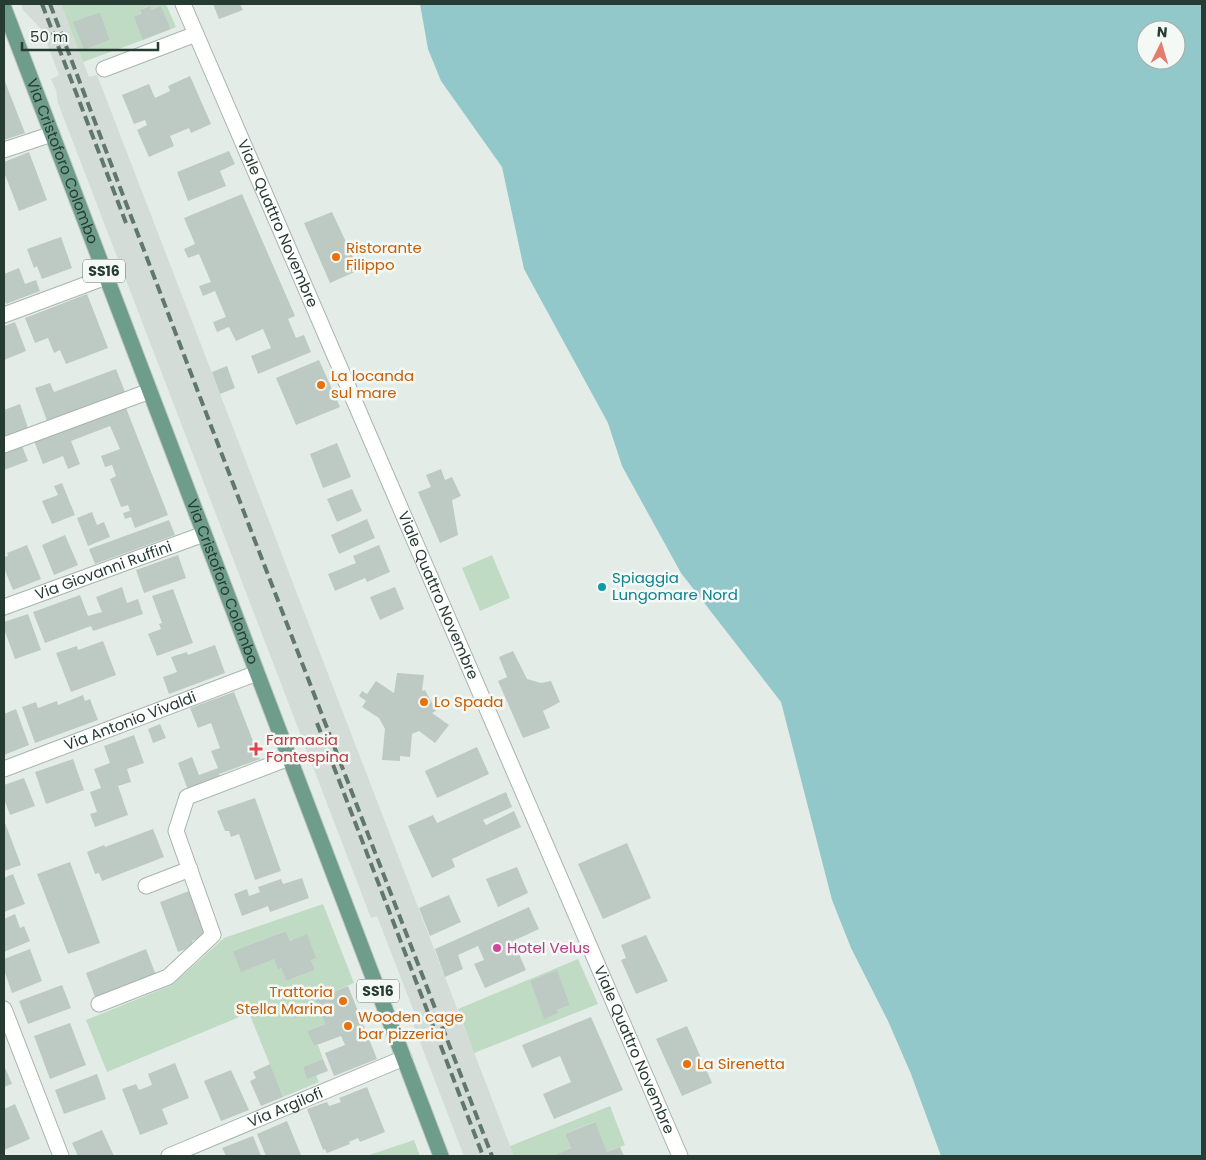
<svg xmlns="http://www.w3.org/2000/svg" width="1206" height="1160" font-family="Poppins,sans-serif">
  <style>
    .built { fill: #d3dcd7 }
    .green { fill: #c0dbc4; fill-rule: evenodd }
    .water { fill: #93c8cb; fill-rule: evenodd }
    .building { fill: #bdcac3 }
    .lines { fill: none; stroke-linecap: round; stroke-linejoin: round }
    .minor-casing { stroke: #a7b4ae; stroke-width: 17 }
    .major-casing { stroke: #c2c8c6; stroke-width: 17 }
    .minor { stroke: #fff; stroke-width: 15 }
    .major { stroke: #6e9d8b; stroke-width: 15 }
    .rail { stroke: #60776e; stroke-width: 4; stroke-dasharray: 10 5; stroke-linecap: butt }
    .food-dot { fill: #e8710a; stroke: #f5f9f6; stroke-width: 2 }
    .culture-dot { fill: #0f9aa8; stroke: #f5f9f6; stroke-width: 2 }
    .health-dot { fill: #e0444e; stroke: #f5f9f6; stroke-width: 2 }
    .hotel-dot { fill: #d1479c; stroke: #f5f9f6; stroke-width: 2 }
    .labels { text-anchor: middle; stroke-width: 5; stroke-linejoin: round; paint-order: stroke }
    .shield { fill: #f5f9f6; stroke: #64756e; stroke-width: 1 }
    .shield-label { font-size: 14px; font-weight: bold; fill: #263c33 }
    .street-label { font-size: 15px; fill: #263c33; stroke: #f5f9f6 }
    .food-label { font-size: 15px; fill: #c56008; stroke: #f5f9f6; text-anchor: start }
    .culture-label { font-size: 15px; fill: #0d838f; stroke: #f5f9f6; text-anchor: start }
    .health-label { font-size: 15px; fill: #be3a42; stroke: #f5f9f6; text-anchor: start }
    .hotel-label { font-size: 15px; fill: #b23c85; stroke: #f5f9f6; text-anchor: start }
  </style>
  <rect width="100%" height="100%" fill="#e4ece8"/>
  <!-- built -->
  <polygon class="built" points="21,4 61,4 89,77 97,75 514,1156 464,1156 411,1019 416,1017 377,916 371,918 58,103 56,90 51,79 59,75 42,30 23,10"/>
  <!-- green -->
  <g class="green">
    <path d="M61,4H166L176,27L171,29L161,6L151,10L149,6L140,10L143,40L83,62ZM100,12L110,40L84,50L74,22Z"/>
    <polygon points="492,555 510,598 480,611 462,568"/>
    <path d="M323,904L354,983L315,999L325,1024L307,1031L314,1046L318,1045L323,1059L303,1067L307,1078L316,1075L319,1082L283,1097L249,1013L107,1072L86,1020L172,985L224,938ZM286,931L290,941L307,935L311,960L315,970L286,981L281,968L278,969L274,959L233,951Z"/>
    <path d="M578,959L598,1004L474,1053L458,1009ZM557,971L570,1005L557,1010L559,1013L544,1018L530,981Z"/>
    <polygon points="610,1106 625,1145 607,1152 594,1122 565,1134 571,1148 552,1156 514,1156 510,1146"/>
    <polygon points="414,1140 420,1156 366,1156"/>
  </g>
  <!-- water -->
  <path class="water" d="M420,4H1202V1156H941L911,1074L888,1021L851,948L832,900L781,702L681,573L622,466L608,423L524,269L502,167L441,81L428,49ZM1146,30H1176V60H1146Z"/>
  <!-- building -->
  <g class="building">
    <polygon points="213,4 240,4 243,10 219,19"/>
    <polygon points="150,6 151,10 161,6 171,29 143,40 134,17 141,14 140,10"/>
    <polygon points="100,12 110,40 84,50 73,22"/>
    <polygon points="190,76 211,124 191,133 189,128 170,136 174,146 149,157 137,130 147,125 145,120 134,124 122,95 149,84 155,98 170,91 168,86"/>
    <polygon points="4,79 25,133 4,140"/>
    <polygon points="229,151 235,164 220,171 226,186 188,201 177,172"/>
    <polygon points="29,152 47,200 19,211 4,172 4,162"/>
    <polygon points="242,194 295,316 288,319 296,338 304,335 311,352 258,374 251,356 271,348 263,329 236,341 229,327 217,332 213,322 226,317 215,291 203,296 199,286 211,282 199,254 188,258 184,249 195,244 184,218"/>
    <polygon points="332,212 359,270 330,283 304,223"/>
    <polygon points="61,237 72,268 42,279 37,266 34,268 27,249"/>
    <polygon points="19,268 25,284 36,280 40,291 6,304 4,298 4,278 5,278 4,274"/>
    <polygon points="87,294 108,348 66,364 60,350 54,353 48,338 35,343 25,318"/>
    <polygon points="15,322 26,351 4,360 4,326"/>
    <polygon points="319,360 340,407 296,425 276,378"/>
    <polygon points="227,366 235,388 220,394 212,372"/>
    <polygon points="116,369 125,392 47,421 35,388 50,383 54,392"/>
    <polygon points="20,404 28,428 4,437 4,410"/>
    <polygon points="126,408 168,515 135,528 131,517 125,519 123,513 130,511 128,505 121,507 110,479 116,476 112,465 105,467 101,456 120,449 110,426 71,441 80,464 68,469 63,456 43,464 34,441"/>
    <polygon points="337,443 351,477 323,488 310,454"/>
    <polygon points="22,446 28,461 4,470 4,453"/>
    <polygon points="441,469 445,480 452,477 461,496 452,500 458,535 440,543 418,492 431,487 426,475"/>
    <polygon points="62,483 75,515 52,524 42,501 58,495 54,486"/>
    <polygon points="352,489 362,511 337,522 327,499"/>
    <polygon points="92,512 97,525 104,522 110,537 88,546 77,518"/>
    <polygon points="367,519 375,538 339,554 331,535"/>
    <polygon points="169,520 175,535 95,564 89,549"/>
    <polygon points="65,535 78,565 54,575 42,545"/>
    <polygon points="27,545 41,579 13,590 4,568 4,557 8,556 7,553"/>
    <polygon points="379,545 390,572 367,582 365,578 335,591 328,574 356,563 353,556"/>
    <polygon points="178,555 186,578 144,593 136,570"/>
    <polygon points="122,587 127,603 138,599 143,614 93,631 91,626 45,643 33,612 80,595 88,616 102,612 96,597"/>
    <polygon points="395,587 404,609 380,620 370,597"/>
    <polygon points="173,589 193,643 157,656 148,634 161,629 159,624 162,623 152,596"/>
    <polygon points="28,614 41,650 15,659 4,629 4,622"/>
    <polygon points="103,641 116,675 71,692 56,653 77,646 78,650"/>
    <polygon points="215,645 225,673 169,694 163,677 177,672 171,657 187,652 188,655"/>
    <polygon points="513,651 527,679 541,683 551,681 560,702 543,711 550,728 523,738 498,681 507,677 499,657"/>
    <polygon points="397,673 424,675 422,691 425,690 436,711 432,713 449,725 435,743 419,731 412,734 410,757 400,756 400,761 382,760 385,729 379,718 362,707 366,701 359,696 362,691 367,694 376,681 394,693"/>
    <polygon points="234,692 260,759 219,774 221,778 188,790 178,763 192,757 199,775 218,768 211,751 220,748 211,723 198,728 190,708"/>
    <polygon points="83,695 85,701 90,699 98,720 35,743 22,707 36,702 38,708 57,701 58,705"/>
    <polygon points="16,709 29,745 4,755 4,714"/>
    <polygon points="160,724 166,738 153,743 148,729"/>
    <polygon points="134,735 144,763 127,769 131,782 118,786 128,815 95,827 90,814 97,812 90,792 101,788 94,769 110,763 104,746"/>
    <polygon points="477,747 489,774 437,798 425,771"/>
    <polygon points="73,759 84,790 46,804 35,772"/>
    <polygon points="24,778 35,806 10,815 4,799 4,785"/>
    <polygon points="506,792 512,807 483,820 486,825 514,811 521,827 452,859 455,867 432,878 408,826 433,815 437,823"/>
    <polygon points="255,798 281,871 255,880 239,834 231,837 229,831 225,831 217,811"/>
    <polygon points="4,820 21,865 4,871"/>
    <polygon points="153,829 164,857 102,881 99,873 95,874 87,852 104,845 105,847"/>
    <polygon points="627,843 651,898 603,919 578,864"/>
    <polygon points="70,862 100,943 68,954 37,874"/>
    <polygon points="517,867 528,893 498,907 486,879"/>
    <polygon points="13,874 25,904 4,912 4,878"/>
    <polygon points="302,878 309,898 270,912 268,906 242,916 234,894 247,889 249,896 260,892 258,887 281,879 283,884"/>
    <polygon points="189,891 205,936 192,941 194,946 178,952 160,902"/>
    <polygon points="449,895 461,922 430,936 419,908"/>
    <polygon points="529,907 539,929 513,941 526,970 485,988 474,964 484,960 478,946 458,955 463,969 445,977 435,949"/>
    <polygon points="15,914 20,928 24,926 30,941 4,952 4,919"/>
    <polygon points="286,931 290,941 307,934 316,958 311,960 315,970 286,981 281,968 278,970 274,959 241,972 233,951"/>
    <polygon points="646,935 668,981 636,994 621,960 626,958 621,945"/>
    <polygon points="30,949 42,981 12,993 4,970 4,959"/>
    <polygon points="146,949 157,978 97,1002 86,973"/>
    <polygon points="557,970 570,1005 557,1010 559,1013 544,1019 530,981"/>
    <polygon points="62,985 71,1008 28,1024 19,1001"/>
    <polygon points="348,986 377,1059 334,1076 325,1053 345,1045 341,1036 314,1046 307,1031 325,1024 315,999"/>
    <polygon points="591,1017 623,1090 554,1119 543,1094 571,1082 560,1056 532,1068 522,1045"/>
    <polygon points="70,1023 86,1065 50,1079 34,1036"/>
    <polygon points="687,1026 712,1083 682,1096 656,1039"/>
    <polygon points="323,1059 328,1071 307,1079 303,1067"/>
    <polygon points="175,1063 189,1098 162,1109 168,1124 140,1135 122,1089 136,1084 139,1090 152,1085 148,1074"/>
    <polygon points="270,1064 283,1097 261,1106 250,1081 256,1078 253,1072"/>
    <polygon points="4,1065 12,1084 4,1087"/>
    <polygon points="231,1070 249,1110 221,1121 204,1081"/>
    <polygon points="97,1074 106,1099 64,1114 55,1090"/>
    <polygon points="367,1087 385,1132 360,1142 358,1138 349,1142 350,1144 327,1153 325,1149 323,1150 307,1109 327,1102 329,1106 341,1102 339,1098"/>
    <polygon points="15,1104 30,1139 4,1150 4,1109"/>
    <polygon points="287,1121 301,1155 266,1156 257,1134"/>
    <polygon points="595,1122 607,1152 620,1147 624,1156 552,1156 571,1148 565,1134"/>
    <polygon points="102,1130 114,1156 78,1156 72,1143"/>
    <polygon points="253,1136 261,1156 226,1156 222,1148"/>
  </g>
  <g class="lines">
    <defs>
      <g id="minor">
        <path id="s1" d="M183,4L680,1156"/>
        <polyline points="104,69 196,34"/>
        <polyline points="4,150 52,134"/>
        <polyline points="4,315 106,277"/>
        <polyline points="4,445 150,391"/>
        <path id="s2" d="M4,607L204,534"/>
        <path id="s3" d="M4,769L257,673"/>
        <polyline points="146,886 190,869"/>
        <polyline points="99,1004 168,977 213,935 176,831 187,797 289,758"/>
        <polyline points="4,1009 61,1156"/>
        <path id="s4" d="M169,1156L404,1058"/>
      </g>
      <g id="major">
        <path id="s5" d="M4,8L441,1156"/>
      </g>
    </defs>
    <!-- minor casing -->
    <use href="#minor" class="minor-casing"/>
    <!-- major casing -->
    <use href="#major" class="major-casing"/>
    <!-- minor -->
    <use href="#minor" class="minor"/>
    <!-- major -->
    <use href="#major" class="major"/>
    <!-- rail -->
    <g class="rail">
      <polyline points="42,4 126,223"/>
      <polyline points="50,4 250,528 492,1156"/>
      <polyline points="317,723 483,1156"/>
    </g>
  </g>
  <!-- markers -->
  <g class="food-dot">
    <circle cx="336" cy="257" r="5"/>
    <circle cx="321" cy="385" r="5"/>
    <circle cx="424" cy="702" r="5"/>
    <circle cx="343" cy="1001" r="5"/>
    <circle cx="348" cy="1026" r="5"/>
    <circle cx="687" cy="1064" r="5"/>
  </g>
  <circle class="culture-dot" cx="602" cy="587" r="5"/>
  <path class="health-dot" d="M253.5 741.5h5v5h5v5h-5v5h-5v-5h-5v-5h5z"/>
  <circle class="hotel-dot" cx="497" cy="948" r="5"/>
  <g class="labels">
    <!-- shield labels -->
    <g class="shield">
      <rect x="83" y="259.5" width="42" height="23" rx="4"/>
      <rect x="357" y="979.5" width="42" height="23" rx="4"/>
    </g>
    <g class="shield-label">
      <text x="104" y="276">SS16</text>
      <text x="378" y="996">SS16</text>
    </g>
    <!-- street labels -->
    <g class="street-label">
      <text dy="5" stroke="none"><textPath href="#s5" startOffset="164">Via Cristoforo Colombo</textPath></text>
      <text dy="5" stroke="none"><textPath href="#s1" startOffset="239">Viale Quattro Novembre</textPath></text>
      <text dy="5" stroke="none"><textPath href="#s2" startOffset="106">Via Giovanni Ruffini</textPath></text>
      <text dy="5" stroke="none"><textPath href="#s5" startOffset="614">Via Cristoforo Colombo</textPath></text>
      <text dy="5" stroke="none"><textPath href="#s1" startOffset="644">Viale Quattro Novembre</textPath></text>
      <text dy="5" stroke="none"><textPath href="#s3" startOffset="135">Via Antonio Vivaldi</textPath></text>
      <text dy="5" stroke="none"><textPath href="#s1" startOffset="1139">Viale Quattro Novembre</textPath></text>
      <text dy="5" stroke="none"><textPath href="#s4" startOffset="126">Via Argilofi</textPath></text>
    </g>
    <!-- food labels -->
    <g class="food-label">
      <text x="346" y="253">Ristorante<tspan x="346" dy="17">Filippo</tspan></text>
      <text x="331" y="381">La locanda<tspan x="331" dy="17">sul mare</tspan></text>
      <text x="434" y="707">Lo Spada</text>
      <text x="333" y="997" text-anchor="end">Trattoria<tspan x="333" dy="17">Stella Marina</tspan></text>
      <text x="358" y="1022">Wooden cage<tspan x="358" dy="17">bar pizzeria</tspan></text>
      <text x="697" y="1069">La Sirenetta</text>
    </g>
    <!-- culture labels -->
    <g class="culture-label">
      <text x="612" y="583">Spiaggia<tspan x="612" dy="17">Lungomare Nord</tspan></text>
    </g>
    <!-- health labels -->
    <g class="health-label">
      <text x="266" y="745">Farmacia<tspan x="266" dy="17">Fontespina</tspan></text>
    </g>
    <!-- hotel labels -->
    <g class="hotel-label">
      <text x="507" y="953">Hotel Velus</text>
    </g>
  </g>
  <!-- border -->
  <rect width="1206" height="1160" fill="none" stroke="#263c33" stroke-width="10"/>
  <!-- north arrow -->
  <g transform="translate(1161 45) rotate(5)"><circle r="24" fill="#f5f9f6" stroke="#a2ada8"/>
  <path d="M0-4L9 19L0 12L-9 19Z" fill="#e37c6c"/>
  <text y="-8" font-size="14" font-weight="bold" text-anchor="middle" fill="#263c33">N</text>
  </g>
  <!-- scale -->
  <path d="M22 42v8h136v-8" fill="none" stroke="#263c33" stroke-width="2.5"/>
  <text x="30" y="42" font-size="15" fill="#263c33" stroke="#f5f9f6" stroke-width="4" paint-order="stroke">50 m</text>
</svg>
